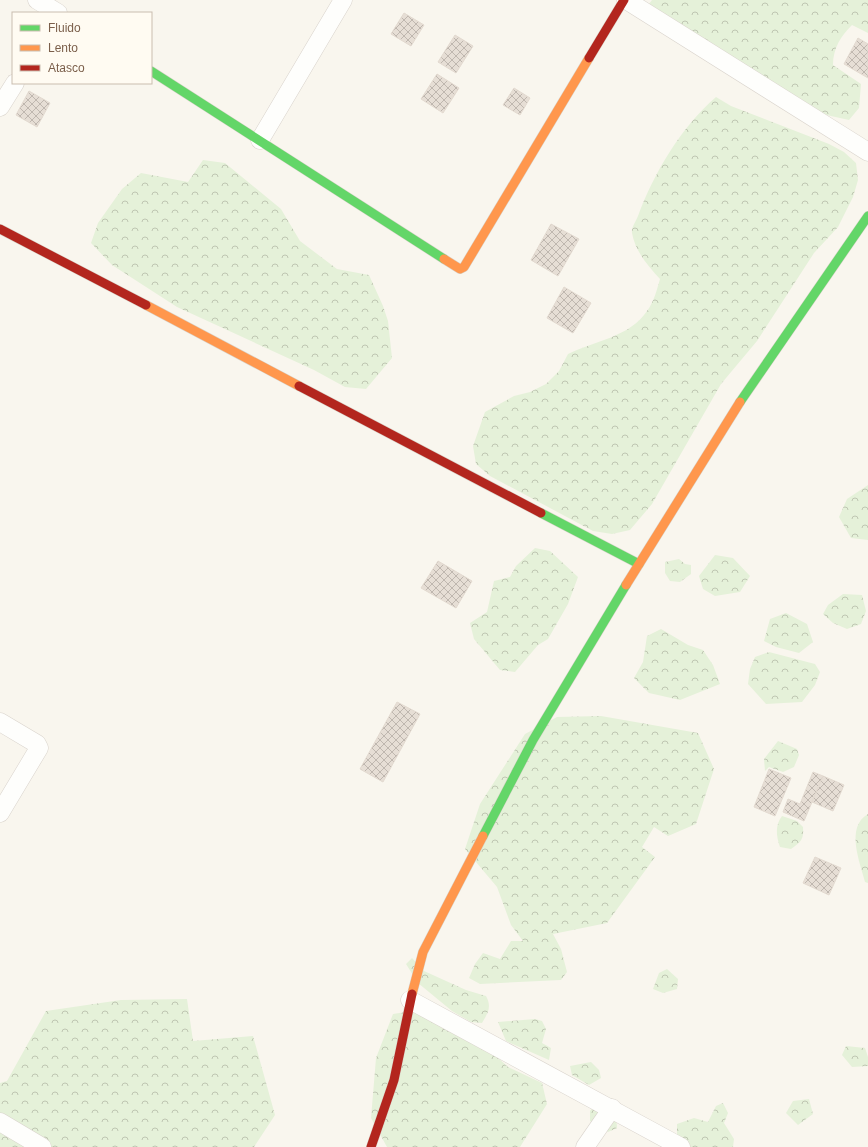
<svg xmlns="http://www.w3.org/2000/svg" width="868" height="1147" font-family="Arial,sans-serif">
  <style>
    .forest { fill: url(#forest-crowns) }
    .building { fill: url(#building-cross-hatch); stroke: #e3dad0 }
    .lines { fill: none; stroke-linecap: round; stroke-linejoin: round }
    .street-casing { stroke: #d9d3cc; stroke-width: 19 }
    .fast-casing { stroke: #d8d2c9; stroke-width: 10 }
    .slow-casing { stroke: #d8d2c9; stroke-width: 10 }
    .jam-casing { stroke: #d8d2c9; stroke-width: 10 }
    .street { stroke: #fefefc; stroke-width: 18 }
    .fast { stroke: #63d668; stroke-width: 9 }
    .slow { stroke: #ff974d; stroke-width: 9 }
    .jam { stroke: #b3261e; stroke-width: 9 }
  </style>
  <defs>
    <pattern id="forest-crowns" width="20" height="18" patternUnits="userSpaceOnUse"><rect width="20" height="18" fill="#e5f1d9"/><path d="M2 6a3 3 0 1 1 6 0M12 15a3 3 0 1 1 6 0" fill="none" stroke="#bfc6b2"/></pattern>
    <pattern id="building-cross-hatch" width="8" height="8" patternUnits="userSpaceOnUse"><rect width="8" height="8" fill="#e6ded5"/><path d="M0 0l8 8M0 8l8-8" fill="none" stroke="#bfb7af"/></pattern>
  </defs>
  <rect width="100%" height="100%" fill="#f9f6ee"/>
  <!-- forest -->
  <g class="forest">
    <path d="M652,0H868V33L852,25C841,36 833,48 833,65L861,84L859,108L849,120L813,112L649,4Z"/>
    <path d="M716,97L731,106L829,144L844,152L856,163L858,180L853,197L838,227L814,253L757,341L721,384L652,504L630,530L612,534L593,531L490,476L476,464L473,446L485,412L514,396L530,392L546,384L559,371L568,354C594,341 630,337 647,311C654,302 657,289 660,279C648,266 635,251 632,233C631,228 636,221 638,216C654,173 681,127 716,97Z"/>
    <polygon points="203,160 225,163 281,209 300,241 337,269 369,275 383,306 388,321 392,358 366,389 345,387 314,370 177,307 112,265 91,243 98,223 122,189 141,173 188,182"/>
    <polygon points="868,485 868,540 851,538 839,517 847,499"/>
    <polygon points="535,548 550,551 578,577 568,604 548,639 538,645 515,672 500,670 474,639 470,623 487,612 494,581 510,577 516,566"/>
    <polygon points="715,555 733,558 750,576 740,592 715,596 703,589 699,576"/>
    <polygon points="679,559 685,564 691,565 691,574 680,582 670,581 665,573 665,562"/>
    <polygon points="843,594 862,595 866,611 861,624 847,629 833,623 823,614 828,605"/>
    <polygon points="786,613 807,624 813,642 799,653 776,647 764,641 770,619"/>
    <polygon points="661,629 688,645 703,650 713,665 720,684 680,700 649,693 634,678 643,662 647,636"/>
    <polygon points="769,652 815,664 820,672 815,685 802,702 766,704 748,684 750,669 755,657"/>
    <polygon points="601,716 698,733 714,769 696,824 668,836 654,827 642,847 655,857 607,923 553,934 561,949 567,972 561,980 480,984 469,978 475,964 483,953 500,959 511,941 523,941 511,925 497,887 465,849 480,804 525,734 557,717"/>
    <polygon points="778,741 797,749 799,755 794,767 783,772 769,767 765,771 764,759"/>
    <path d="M868,814V883L865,882C860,862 845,827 868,814Z"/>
    <path d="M782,816L797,821L803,827C804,839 801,842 791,849L780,847C776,836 775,825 782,816Z"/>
    <path d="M412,958L424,971L466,990L486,996C492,1007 488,1013 482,1023L471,1022L452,1011L418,983L406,964Z"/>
    <polygon points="667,969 678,979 677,989 663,993 653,989 659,973"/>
    <polygon points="187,999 193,1041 253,1036 275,1115 254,1147 0,1147 0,1083 7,1081 46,1011 121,1000"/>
    <polygon points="412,1011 485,1046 508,1067 542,1083 547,1104 520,1147 387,1147 371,1118 376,1058 393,1014"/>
    <polygon points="535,1019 542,1021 546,1029 542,1043 551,1048 549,1060 506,1041 498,1022"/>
    <polygon points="846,1046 865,1048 868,1057 868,1066 852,1067 842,1055"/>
    <polygon points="591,1062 599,1070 601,1078 589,1085 572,1075 570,1066"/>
    <polygon points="809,1099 813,1114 798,1125 786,1113 793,1101"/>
    <polygon points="597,1102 616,1113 617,1128 608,1132 590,1121 590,1111"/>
    <polygon points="723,1103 728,1113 724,1123 734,1139 733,1147 686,1147 677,1137 677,1124 694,1118 708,1122 716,1106"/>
  </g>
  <!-- building -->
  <g class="building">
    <polygon points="404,13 424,25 411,46 391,34"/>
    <polygon points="455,35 473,46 456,73 438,62"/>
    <polygon points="858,38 868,44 868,78 844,64"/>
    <polygon points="437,74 459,88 443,113 421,99"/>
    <polygon points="514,88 530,98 520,115 503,105"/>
    <polygon points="29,91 50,103 37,127 16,115"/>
    <polygon points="551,224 579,239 558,276 531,260"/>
    <polygon points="564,287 591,303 573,333 547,318"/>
    <polygon points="438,561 472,581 456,608 421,588"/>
    <polygon points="397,702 420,714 383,782 360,769"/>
    <polygon points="769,769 791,778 775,816 754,807"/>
    <polygon points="813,772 823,776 804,821 783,812 788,799 800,804"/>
    <polygon points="823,776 844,785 833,811 812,802"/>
    <polygon points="815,857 841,868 829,895 803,883"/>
  </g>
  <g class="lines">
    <defs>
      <g id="street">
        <polyline points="37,0 58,13"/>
        <polyline points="626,0 868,152"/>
        <polyline points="0,107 15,83"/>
        <polyline points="260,140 343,0"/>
        <polyline points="0,722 37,744 39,748 0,813"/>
        <polyline points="410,1000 681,1147"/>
        <polyline points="0,1122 42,1147"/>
        <polyline points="585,1147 612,1108"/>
      </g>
      <g id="fast">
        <polyline points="151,71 444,259"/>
        <polyline points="740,402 868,216"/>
        <polyline points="541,513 639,564"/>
        <polyline points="483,836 533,740 626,585"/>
      </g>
      <g id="slow">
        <polyline points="444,259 460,269 464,267 589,58"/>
        <polyline points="146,305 299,386"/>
        <polyline points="626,585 740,402"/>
        <polyline points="412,994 423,952 483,836"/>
      </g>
      <g id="jam">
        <polyline points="589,58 624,0"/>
        <polyline points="0,229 146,305"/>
        <polyline points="299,386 541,513"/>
        <polyline points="371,1147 394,1080 412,994"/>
      </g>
    </defs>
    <!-- street casing -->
    <use href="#street" class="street-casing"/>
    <!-- fast casing -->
    <use href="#fast" class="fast-casing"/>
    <!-- slow casing -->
    <use href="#slow" class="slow-casing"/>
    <!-- jam casing -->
    <use href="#jam" class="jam-casing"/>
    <!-- street -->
    <use href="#street" class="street"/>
    <!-- fast -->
    <use href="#fast" class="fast"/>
    <!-- slow -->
    <use href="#slow" class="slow"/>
    <!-- jam -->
    <use href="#jam" class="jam"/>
  </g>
  <!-- legend -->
  <rect x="12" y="12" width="140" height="72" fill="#fffbf2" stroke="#cabdaf"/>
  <rect x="20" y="25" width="20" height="6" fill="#63d668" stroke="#cabdaf"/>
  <text x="48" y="32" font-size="12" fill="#7b5f4b">Fluido</text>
  <rect x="20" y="45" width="20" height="6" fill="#ff974d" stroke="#cabdaf"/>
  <text x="48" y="52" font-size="12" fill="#7b5f4b">Lento</text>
  <rect x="20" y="65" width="20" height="6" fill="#b3261e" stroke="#cabdaf"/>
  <text x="48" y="72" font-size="12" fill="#7b5f4b">Atasco</text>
</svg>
